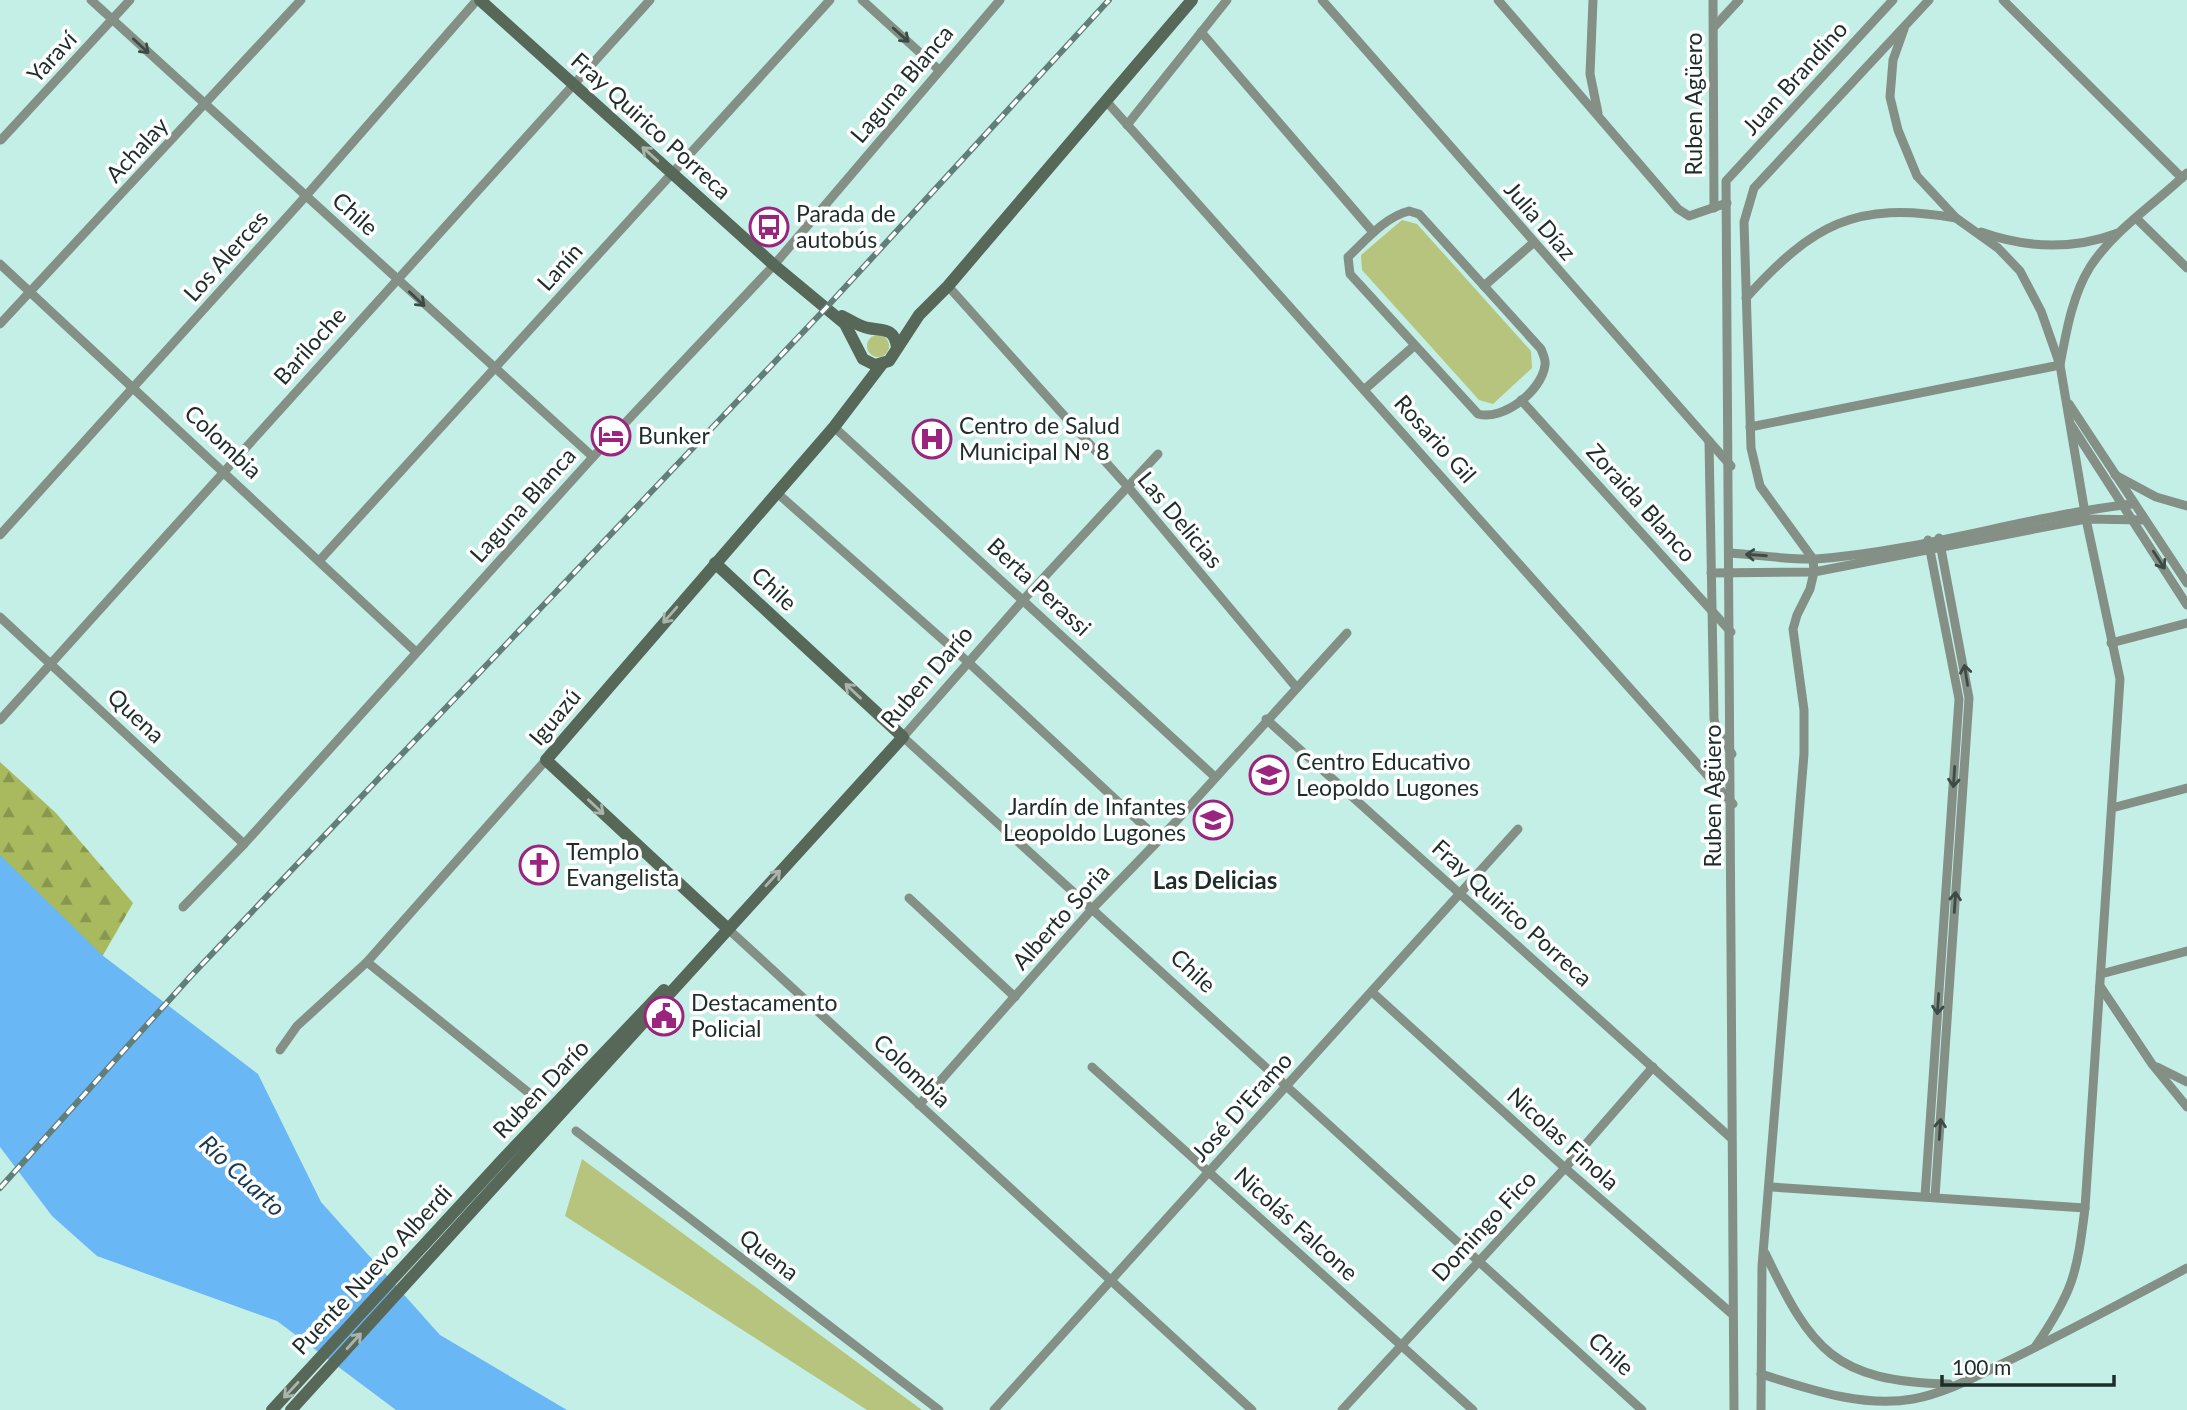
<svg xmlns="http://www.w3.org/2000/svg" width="2187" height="1410" font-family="Lato,sans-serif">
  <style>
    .forest { fill: url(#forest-firs) }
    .park { fill: #b6c47e }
    .water { fill: #6ab7f5 }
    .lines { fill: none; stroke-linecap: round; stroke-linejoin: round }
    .street { stroke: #849086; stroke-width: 9 }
    .secondary { stroke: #576859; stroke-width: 12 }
    .rail-casing { stroke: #627e78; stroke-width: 6 }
    .rail { stroke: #fff; stroke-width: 3.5; stroke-dasharray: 10; stroke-linecap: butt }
    .oneway { stroke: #3c4b46 }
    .oneway2 { stroke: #abb4ac }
    .labels { text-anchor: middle; stroke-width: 7; stroke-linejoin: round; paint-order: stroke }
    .street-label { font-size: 23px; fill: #1d2e2a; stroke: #fff }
    .poi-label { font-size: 23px; fill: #1d2e2a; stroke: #fff; text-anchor: start }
    .neighbourhood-label { font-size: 24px; font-weight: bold; fill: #1d2e2a; stroke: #fff }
    .water-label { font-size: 24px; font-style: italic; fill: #1a3a54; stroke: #fff }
  </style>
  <defs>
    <pattern id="forest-firs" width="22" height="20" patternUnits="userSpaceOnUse" patternTransform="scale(1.75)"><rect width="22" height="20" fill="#a8b95e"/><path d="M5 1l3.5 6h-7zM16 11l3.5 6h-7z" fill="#88974e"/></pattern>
  </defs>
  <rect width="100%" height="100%" fill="#c4efe7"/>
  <!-- forest -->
  <polygon class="forest" points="0,762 56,813 133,903 102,957 0,856"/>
  <!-- park -->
  <g class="park">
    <polygon points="1402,220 1417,224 1531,351 1532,368 1493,404 1479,400 1362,270 1361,255"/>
    <circle cx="878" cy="346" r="11"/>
    <polygon points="582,1159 922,1410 867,1410 565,1216"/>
  </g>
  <!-- water -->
  <polygon class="water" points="0,855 102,955 258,1074 321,1202 440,1335 567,1410 396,1410 277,1321 97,1256 52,1216 0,1147"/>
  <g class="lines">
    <!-- street -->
    <g class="street">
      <polyline points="91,0 593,457"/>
      <polyline points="862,0 939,70"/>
      <polyline points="1322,0 1731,466"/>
      <polyline points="1498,0 1678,209 1689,216 1727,203"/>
      <polyline points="1593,0 1590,74 1598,113"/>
      <polyline points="1713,0 1714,208"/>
      <polyline points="2003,0 2182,178"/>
      <polyline points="1714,27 1739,0"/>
      <polyline points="1904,29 1893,60 1890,97 1898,130 1917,176 1956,218 1998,248 2020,271 2041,311 2060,365 2086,519 2120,679 2085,1208"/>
      <polyline points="1201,32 1373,232"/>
      <polyline points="1107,102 1733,804"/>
      <polyline points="1127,125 1227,0"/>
      <polyline points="1,140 130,0"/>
      <path d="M1409,211L1419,214L1541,349C1543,354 1546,360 1545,365C1542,391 1503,421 1478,414L1350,274L1348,257C1366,240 1385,217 1409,211Z"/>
      <polyline points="2137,219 2187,268"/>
      <path d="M1981,232C2026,248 2073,250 2118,233"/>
      <polyline points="0,264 416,652"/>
      <polyline points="948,286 1129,488 1296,687"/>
      <polyline points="1484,286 1533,243"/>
      <path d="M1746,298C1812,225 1855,200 1956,218"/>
      <polyline points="0,324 301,0"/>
      <polyline points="1365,389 1414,346"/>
      <polyline points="1521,400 1731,632"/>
      <polyline points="2069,404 2187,583"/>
      <polyline points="2071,425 2187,605"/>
      <polyline points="834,427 1215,777"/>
      <path d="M1750,427L2060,365C2066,333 2072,296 2090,267C2114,230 2155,204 2187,173"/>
      <polyline points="1709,441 1714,719 1717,731 1732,754"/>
      <polyline points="1158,454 1024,599 903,737 1642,1410"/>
      <polyline points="2115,475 2156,497 2187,506"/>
      <polyline points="776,492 968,662 1159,840"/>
      <polyline points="0,535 305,197 477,0"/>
      <path d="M1731,553C1759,555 1789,560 1816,559C1923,551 2027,516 2132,504"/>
      <polyline points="319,561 830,0"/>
      <polyline points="1711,573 1814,572 2086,519 2144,520"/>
      <polyline points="0,617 244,844"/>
      <polyline points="2111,643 2187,623"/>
      <polyline points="1266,719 1731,1138"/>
      <polyline points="0,720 650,0"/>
      <polyline points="2112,808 2187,788"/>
      <polyline points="909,898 1015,997"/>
      <polyline points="183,907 244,844 593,457 774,265 1000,0"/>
      <polyline points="727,928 1252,1410"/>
      <polyline points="367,962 534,1097"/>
      <polyline points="2101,974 2187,951"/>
      <polyline points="2100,986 2152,1064 2187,1107"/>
      <polyline points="1372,992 1565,1168 1731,1313"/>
      <polyline points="280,1050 297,1026 367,962 546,760"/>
      <polyline points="1092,1067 1473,1410"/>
      <polyline points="2157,1067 2187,1082"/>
      <polyline points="919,1105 1093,908 1159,840 1347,633"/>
      <polyline points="576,1131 939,1410"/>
      <path d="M1771,1187L2085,1208C2077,1274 2073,1292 2035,1347"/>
      <polyline points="1925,1196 1959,699 1928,540"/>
      <polyline points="1935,1197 1969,698 1939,538"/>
      <path d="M1765,1253C1812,1351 1834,1381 1949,1384"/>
      <path d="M1761,1374C1809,1389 1862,1408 1913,1399C1947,1393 1980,1374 2012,1359C2071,1330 2129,1299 2187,1268"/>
      <polyline points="994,1410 1518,829"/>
      <polyline points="1342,1410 1565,1168 1653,1067"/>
      <polyline points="1734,1410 1726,181 1893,0"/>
      <polyline points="1761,1410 1762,1266 1804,754 1804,710 1793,629 1797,615 1810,589 1814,572 1813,559 1760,486 1751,448 1744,222 1754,188 1929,0"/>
    </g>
    <!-- secondary -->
    <g class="secondary">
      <polyline points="480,0 774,265 845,324 863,359 875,365 889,361 919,315 948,286 1192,0"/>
      <path d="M842,316C850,320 860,327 868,328C883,331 894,327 897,347"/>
      <polyline points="727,928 546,760 834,427 882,364"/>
      <polyline points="272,1410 503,1159 664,990"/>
      <polyline points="291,1410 903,737 715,563"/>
    </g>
    <defs>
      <polyline id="rail" points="0,1188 190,977 825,309 1109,0"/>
    </defs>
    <!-- rail casing -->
    <use href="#rail" class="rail-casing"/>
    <!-- rail -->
    <use href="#rail" class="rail"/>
  </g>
  <!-- one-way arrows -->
  <defs><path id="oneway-shaft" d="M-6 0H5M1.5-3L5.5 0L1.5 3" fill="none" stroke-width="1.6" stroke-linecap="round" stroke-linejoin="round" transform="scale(1.75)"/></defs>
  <g class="oneway">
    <use href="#oneway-shaft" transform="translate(901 35) rotate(42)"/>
    <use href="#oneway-shaft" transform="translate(141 46) rotate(43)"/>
    <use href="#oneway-shaft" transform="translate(417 299) rotate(43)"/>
    <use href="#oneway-shaft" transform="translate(1756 555) rotate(-176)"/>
    <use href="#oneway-shaft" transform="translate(2159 560) rotate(57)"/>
    <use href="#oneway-shaft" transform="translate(1966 675) rotate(-99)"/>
    <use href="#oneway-shaft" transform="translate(1954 777) rotate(94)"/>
    <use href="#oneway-shaft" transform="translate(1955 902) rotate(-86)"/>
    <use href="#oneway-shaft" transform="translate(1938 1004) rotate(94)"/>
    <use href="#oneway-shaft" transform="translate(1940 1129) rotate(-86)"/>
  </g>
  <g class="oneway2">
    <use href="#oneway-shaft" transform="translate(650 154) rotate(-138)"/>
    <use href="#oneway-shaft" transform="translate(670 615) rotate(131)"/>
    <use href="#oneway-shaft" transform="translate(853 691) rotate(-137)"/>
    <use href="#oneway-shaft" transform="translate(596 807) rotate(43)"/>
    <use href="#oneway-shaft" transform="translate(773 878) rotate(-47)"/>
    <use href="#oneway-shaft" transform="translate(354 1341) rotate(-48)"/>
    <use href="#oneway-shaft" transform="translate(291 1390) rotate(133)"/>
  </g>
  <!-- icons -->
  <defs>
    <symbol id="bus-ring" viewBox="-11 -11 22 22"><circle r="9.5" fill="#fff" stroke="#9b247e" stroke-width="1.5"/><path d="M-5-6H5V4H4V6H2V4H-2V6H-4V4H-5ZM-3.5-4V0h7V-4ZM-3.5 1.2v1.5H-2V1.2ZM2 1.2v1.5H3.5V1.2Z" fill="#9b247e"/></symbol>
    <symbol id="hotel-ring" viewBox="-11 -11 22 22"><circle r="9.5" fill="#fff" stroke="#9b247e" stroke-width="1.5"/><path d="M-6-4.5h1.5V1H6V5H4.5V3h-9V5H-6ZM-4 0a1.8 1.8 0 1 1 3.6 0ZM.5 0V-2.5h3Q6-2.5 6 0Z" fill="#9b247e"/></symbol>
    <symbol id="hospital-ring" viewBox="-11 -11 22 22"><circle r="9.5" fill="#fff" stroke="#9b247e" stroke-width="1.5"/><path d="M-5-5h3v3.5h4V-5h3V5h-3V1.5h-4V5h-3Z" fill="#9b247e"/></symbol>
    <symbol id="school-ring" viewBox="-11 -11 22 22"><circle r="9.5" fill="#fff" stroke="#9b247e" stroke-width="1.5"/><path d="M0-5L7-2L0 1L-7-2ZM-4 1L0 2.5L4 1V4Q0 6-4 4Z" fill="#9b247e"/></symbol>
    <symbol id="church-ring" viewBox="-11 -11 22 22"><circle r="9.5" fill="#fff" stroke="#9b247e" stroke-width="1.5"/><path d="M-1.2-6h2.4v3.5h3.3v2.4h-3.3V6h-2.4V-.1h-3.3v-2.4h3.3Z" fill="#9b247e"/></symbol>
    <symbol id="civic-ring" viewBox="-11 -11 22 22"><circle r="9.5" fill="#fff" stroke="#9b247e" stroke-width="1.5"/><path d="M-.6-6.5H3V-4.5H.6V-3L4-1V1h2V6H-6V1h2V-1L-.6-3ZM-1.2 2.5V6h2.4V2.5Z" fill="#9b247e"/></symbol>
  </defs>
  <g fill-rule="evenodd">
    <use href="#bus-ring" x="747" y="205" width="44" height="44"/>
    <use href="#hotel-ring" x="589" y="414" width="44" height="44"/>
    <use href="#hospital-ring" x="910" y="417" width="44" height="44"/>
    <use href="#school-ring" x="1247" y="753" width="44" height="44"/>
    <use href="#school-ring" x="1191" y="798" width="44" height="44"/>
    <use href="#church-ring" x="517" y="843" width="44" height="44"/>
    <use href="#civic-ring" x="642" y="994" width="44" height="44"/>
  </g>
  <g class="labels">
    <!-- street labels -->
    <g class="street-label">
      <text transform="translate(52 57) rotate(-47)" y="8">Yaraví</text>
      <text transform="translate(1795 78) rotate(-48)" y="8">Juan Brandino</text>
      <text transform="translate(902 84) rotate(-50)" y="8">Laguna Blanca</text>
      <text transform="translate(1694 104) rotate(-90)" y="8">Ruben Agüero</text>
      <text transform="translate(651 126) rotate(42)" y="8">Fray Quirico Porreca</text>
      <text transform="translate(137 150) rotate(-47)" y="8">Achalay</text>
      <text transform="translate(355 214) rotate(42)" y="8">Chile</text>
      <text transform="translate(1540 221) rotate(49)" y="8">Julia Díaz</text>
      <text transform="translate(226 256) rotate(-48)" y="8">Los Alerces</text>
      <text transform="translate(560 267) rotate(-48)" y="8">Lanín</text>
      <text transform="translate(310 346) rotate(-48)" y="8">Bariloche</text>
      <text transform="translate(1435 439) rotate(48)" y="8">Rosario Gil</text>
      <text transform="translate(223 442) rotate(43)" y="8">Colombia</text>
      <text transform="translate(1641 503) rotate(48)" y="8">Zoraida Blanco</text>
      <text transform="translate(523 505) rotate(-48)" y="8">Laguna Blanca</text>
      <text transform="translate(1180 520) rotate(50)" y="8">Las Delicias</text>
      <text transform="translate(1039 587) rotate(43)" y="8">Berta Perassi</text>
      <text transform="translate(774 589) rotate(43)" y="8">Chile</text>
      <text transform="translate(927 677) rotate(-49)" y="8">Ruben Darío</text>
      <text transform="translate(136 716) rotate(43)" y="8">Quena</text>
      <text transform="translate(555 717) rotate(-50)" y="8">Iguazú</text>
      <text transform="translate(1713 796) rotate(-90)" y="8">Ruben Agüero</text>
      <text transform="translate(1512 913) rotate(42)" y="8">Fray Quirico Porreca</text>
      <text transform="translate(1061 917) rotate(-48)" y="8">Alberto Soria</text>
      <text transform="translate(1193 971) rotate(43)" y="8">Chile</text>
      <text transform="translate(912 1071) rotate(43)" y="8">Colombia</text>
      <text transform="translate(541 1089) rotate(-46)" y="8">Ruben Darío</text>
      <text transform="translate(1242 1107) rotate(-48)" y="8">José D'Eramo</text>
      <text transform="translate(1563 1139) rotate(42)" y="8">Nicolas Finola</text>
      <text transform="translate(1296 1224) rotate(42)" y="8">Nicolás Falcone</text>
      <text transform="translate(1484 1226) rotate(-47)" y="8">Domingo Fico</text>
      <text transform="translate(769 1255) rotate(38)" y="8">Quena</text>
      <text transform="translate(372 1270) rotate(-47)" y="8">Puente Nuevo Alberdi</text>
      <text transform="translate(1611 1354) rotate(42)" y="8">Chile</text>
    </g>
    <!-- poi labels -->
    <g class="poi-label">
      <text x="796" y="222">Parada de<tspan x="796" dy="26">autobús</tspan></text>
      <text x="959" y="434">Centro de Salud<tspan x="959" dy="26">Municipal Nº 8</tspan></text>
      <text x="638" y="444">Bunker</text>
      <text x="1296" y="770">Centro Educativo<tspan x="1296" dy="26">Leopoldo Lugones</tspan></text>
      <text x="1186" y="815" text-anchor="end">Jardín de Infantes<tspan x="1186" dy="26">Leopoldo Lugones</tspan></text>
      <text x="566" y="860">Templo<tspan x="566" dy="26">Evangelista</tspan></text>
      <text x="691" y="1011">Destacamento<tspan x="691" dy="26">Policial</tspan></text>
    </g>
    <!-- neighbourhood labels -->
    <g class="neighbourhood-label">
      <text x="1215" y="889">Las Delicias</text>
    </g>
    <!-- water labels -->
    <g class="water-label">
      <text transform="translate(242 1176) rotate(43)" y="8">Río Cuarto</text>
    </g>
  </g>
  <!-- scale -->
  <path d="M1942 1375v10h172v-10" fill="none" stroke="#1d2e2a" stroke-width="3.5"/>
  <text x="1952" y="1375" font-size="21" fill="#1d2e2a" stroke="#ffffff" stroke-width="5" paint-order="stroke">100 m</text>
</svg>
